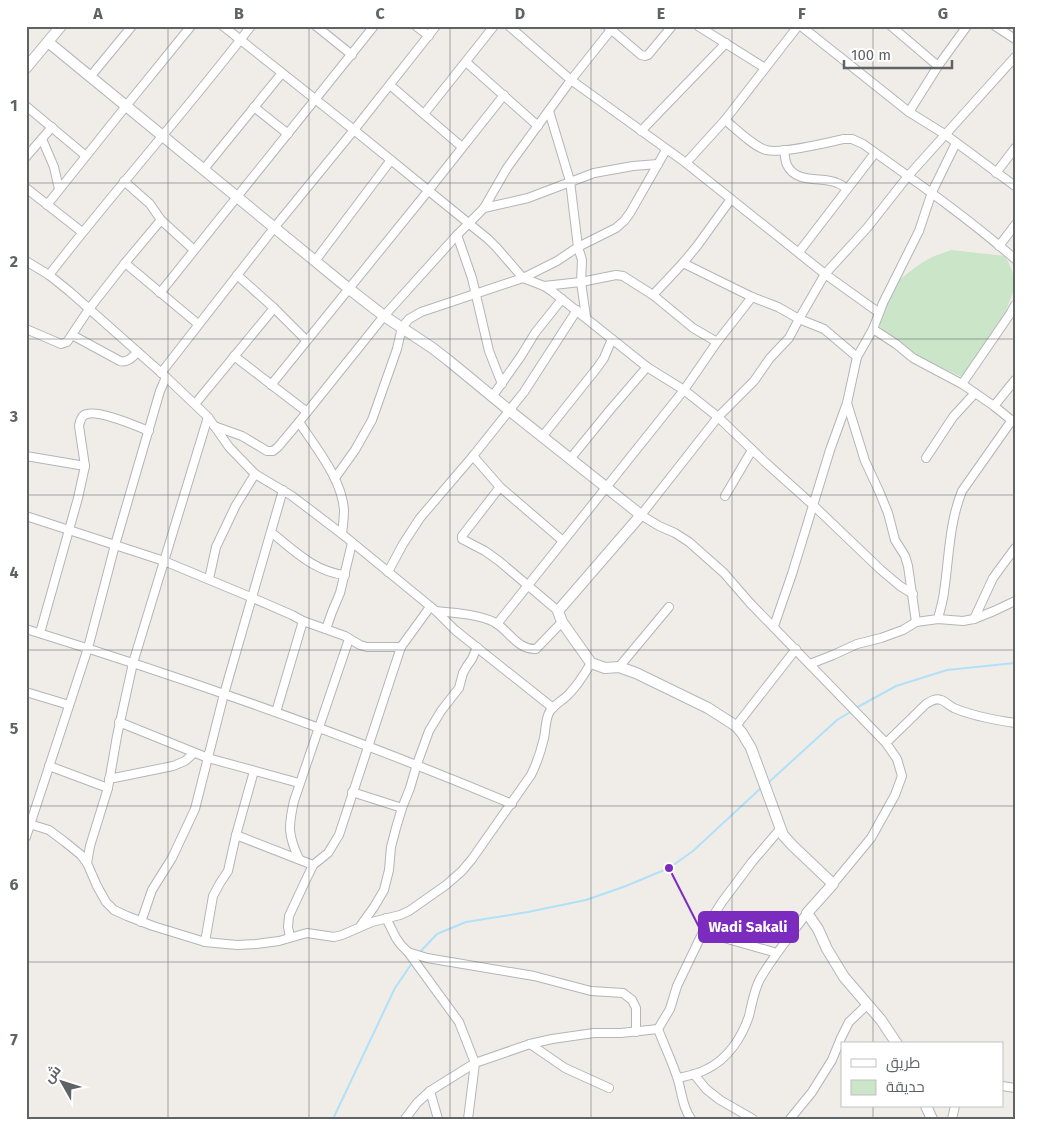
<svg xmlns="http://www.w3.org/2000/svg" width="1041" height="1145" font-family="'Fira Sans',Cairo,sans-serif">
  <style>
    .green { fill: #cae5c7 }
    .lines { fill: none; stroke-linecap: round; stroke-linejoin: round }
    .stream { stroke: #b0e1f8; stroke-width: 2 }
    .street-casing { stroke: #b3b5b8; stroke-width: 10 }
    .secondary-casing { stroke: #b4b7bb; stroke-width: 12 }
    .street { stroke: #fff; stroke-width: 8 }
    .secondary { stroke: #fff; stroke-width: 10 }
    .grid { fill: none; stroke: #5f6366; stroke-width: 1; stroke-opacity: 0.55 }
    .leader { fill: none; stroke: #7b2cbf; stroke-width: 2 }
    .callout-dot { fill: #7b2cbf; stroke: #fff; stroke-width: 2 }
    .callout { fill: #7b2cbf; stroke: #7b2cbf; stroke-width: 2 }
    .callout-label { font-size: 15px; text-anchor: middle; font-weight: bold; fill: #fff }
    .neatline { fill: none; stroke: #5f6366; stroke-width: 2 }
    .grid-label { font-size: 16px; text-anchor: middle; font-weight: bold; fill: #5f6366 }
  </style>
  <rect width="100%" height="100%" fill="#f0ede8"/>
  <!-- green -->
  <path class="green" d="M951,250L1005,256C1011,267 1014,273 1015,287L1005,313L962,377L913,354L880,327L878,318L890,293L899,280L920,264L932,257Z"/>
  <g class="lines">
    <!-- stream -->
    <g class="stream">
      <polyline points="856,708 896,686 947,670 1015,663"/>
      <polyline points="769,782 837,720 852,711"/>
      <polyline points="419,953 437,934 466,922 528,912 586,900 626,886 669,868 693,851 761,788"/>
      <polyline points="333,1119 395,988 412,963"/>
    </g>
    <defs>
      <g id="street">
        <polyline points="223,26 354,130 488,239 497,248 523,278 544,286 553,292 647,367"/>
        <polyline points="316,26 352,55"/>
        <polyline points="416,26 429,36"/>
        <polyline points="509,26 571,80 686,163 825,274 878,312"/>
        <polyline points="607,26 641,55 645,56 648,55 672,26"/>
        <polyline points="698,26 765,68"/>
        <polyline points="801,26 909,112 946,135 1015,186"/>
        <polyline points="891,26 938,66"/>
        <polyline points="995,26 1015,39"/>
        <polyline points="466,62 538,126"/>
        <polyline points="90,77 132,26"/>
        <polyline points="390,85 462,147"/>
        <polyline points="26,106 86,156"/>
        <polyline points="254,107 288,134"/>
        <polyline points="549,111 570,181 578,247 582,260 581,282 586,317"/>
        <polyline points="909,112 938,66 967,26"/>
        <polyline points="424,114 494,26"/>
        <path d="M725,120C735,128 754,147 766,150C780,154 826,143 843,139H852L863,144C915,181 967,217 1015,259"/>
        <polyline points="641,131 726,43"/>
        <polyline points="42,139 54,167 59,189"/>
        <path d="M784,150C785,155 785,161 787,165C797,185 823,176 837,183C841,184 844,187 847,189"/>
        <polyline points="26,157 52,127"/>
        <polyline points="686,163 725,120 798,26"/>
        <polyline points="204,169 282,73"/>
        <polyline points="996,173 1015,148"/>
        <polyline points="124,181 150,204 161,220 194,250"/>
        <polyline points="26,188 82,232"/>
        <polyline points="47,205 126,106 191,26"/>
        <polyline points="484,208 528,198 594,173 633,166 658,164"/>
        <polyline points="457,235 472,278 489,351 502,384"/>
        <polyline points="999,246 1015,225"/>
        <polyline points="799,252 875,153"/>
        <polyline points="26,261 49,275 69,291 166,377 208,417 229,447 255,474 292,496 342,534 436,611 455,630 553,708"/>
        <polyline points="315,261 391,160"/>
        <polyline points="125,263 198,324"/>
        <polyline points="683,263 752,297 778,307 799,319 824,329 857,357"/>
        <path d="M49,275C114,191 186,111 251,26"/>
        <polyline points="237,275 274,308 306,340"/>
        <polyline points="544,286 581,282 616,275 623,276 653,295 693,328 717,342"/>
        <polyline points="160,293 374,26"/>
        <polyline points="653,295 683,263 697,246 731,199"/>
        <polyline points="26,329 61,344 67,342 89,309 125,263 161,220"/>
        <polyline points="873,329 896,344 913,358 962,384 994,406 1015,423"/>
        <path d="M72,335L120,361C128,363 132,357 138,352"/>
        <polyline points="234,356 307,412"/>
        <polyline points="161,373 274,228 354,130 436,26"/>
        <polyline points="962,384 1010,314 1015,305"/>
        <polyline points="271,385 428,191 504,95"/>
        <polyline points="492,397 521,356 535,333 562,299"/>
        <polyline points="847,403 865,461 879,491 888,513 895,540 905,556 908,566 916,622"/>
        <polyline points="195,404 274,308"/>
        <polyline points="994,406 1015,380"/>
        <path d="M299,422C316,448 342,479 344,510C344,518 343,526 342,534"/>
        <polyline points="214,426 242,436 267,451 273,451 278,447 299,422 384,316 457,235 484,208 507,168 571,80 614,26"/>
        <polyline points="542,437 597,368 604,358 612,339"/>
        <polyline points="26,456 85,466"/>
        <polyline points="926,458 953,417 975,393"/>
        <polyline points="570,459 610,410 647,367 684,390 718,417 765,462 813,505 881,570 900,586 913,594"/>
        <polyline points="335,478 355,450 372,420 397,349 402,327 409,319 421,312 523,278 557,261 578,247 616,228 624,221 630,213 666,150"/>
        <polyline points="500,487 462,536 462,539 485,551 499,561 558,611"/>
        <polyline points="725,496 752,450"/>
        <polyline points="26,516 164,561 253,598 292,615 303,621 345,636 360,645 367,647 401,647"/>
        <path d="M271,532C293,550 315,572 345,575"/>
        <polyline points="563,541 500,487 473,456 524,392 577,310"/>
        <polyline points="388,572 403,544 420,518 473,456"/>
        <polyline points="209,579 216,547 236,505 255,474"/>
        <path d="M436,611C454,613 478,614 494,622C509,630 517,650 536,649L562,622"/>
        <path d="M938,619C940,610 943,601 944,592C949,559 949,523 962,491L1012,420"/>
        <polyline points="974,619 993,578 1015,548"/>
        <polyline points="497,624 684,390 717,342 752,297"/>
        <polyline points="774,626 792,574 830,450 847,403 857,357 873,329 883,303 919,231 932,192 956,143"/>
        <path d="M26,629C191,680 353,737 512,804"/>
        <polyline points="326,629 332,612 340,593 352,543"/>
        <path d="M40,633L78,498L85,466L79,426C80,421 81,415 87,414C100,410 136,426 149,431"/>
        <polyline points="810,664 833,655 857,644 881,638 903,630 916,622 938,619 963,621 974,619 994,611 1015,601"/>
        <polyline points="619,667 669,607"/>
        <polyline points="26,692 69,705"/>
        <polyline points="276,712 303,621"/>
        <polyline points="119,722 208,758 299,783"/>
        <polyline points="736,726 796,649"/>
        <path d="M886,743L926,704C931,701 935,698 941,700C945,701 949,706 954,708C972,716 995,720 1015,723"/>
        <polyline points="49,766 108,788"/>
        <polyline points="109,779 173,766 185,761 194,753"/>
        <polyline points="352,792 402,808"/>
        <path d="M26,823L49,830L65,842L81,855L87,863L97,886L106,902L114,910L127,916L153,926L205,942L237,945L256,944L279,941L307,933L334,937L342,935L372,922L400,915L409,911L446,885L462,871L472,859L531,775C537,763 541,751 544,738C546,729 545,719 550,711C555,704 562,701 568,695C577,686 584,675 591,663"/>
        <polyline points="236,835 313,865"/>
        <polyline points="26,837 88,648 115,545 160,391 166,377"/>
        <path d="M299,859C288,835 288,827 294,801L349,639"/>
        <polyline points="87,863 90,846 108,788 117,736 133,663 208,417"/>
        <polyline points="833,884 871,838 895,795 902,776 897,759 886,743 750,603 724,573 689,542 675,533 659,526 641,515 718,417 754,381 770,358 789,338 799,319 825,274 867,228 908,176 1015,57"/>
        <polyline points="386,918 396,938 401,945 408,952 427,958 534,976 591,991 623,993 632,1000 636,1008 636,1032"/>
        <polyline points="141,922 152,890 172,858 195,809 224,694 283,490"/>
        <polyline points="361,925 374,907 384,890 389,870 391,847 396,828 402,808 410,788 417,764 429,731 441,711 459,688 463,673 467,666 472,659 477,647"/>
        <polyline points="703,932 777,953"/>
        <polyline points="290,937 288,927 289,916 303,886 313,865 328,853 339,835 401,647 430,607"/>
        <polyline points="205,942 213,896 220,883 228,871 236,835 254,771"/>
        <polyline points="408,952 459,1022 475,1063 468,1119"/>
        <polyline points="658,1029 670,1009 677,986 703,932 722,902 752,862 781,828"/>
        <path d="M658,1029C664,1045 672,1061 677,1077C682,1091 682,1107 691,1119"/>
        <polyline points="530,1044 565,1068 609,1088"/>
        <polyline points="694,1074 706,1089 720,1100 753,1119"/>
        <path d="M678,1078C687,1076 698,1074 707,1069C728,1059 742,1037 749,1016C752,1004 754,990 760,979C774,955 791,935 807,913"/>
        <polyline points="1002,1086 1015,1088"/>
        <polyline points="430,1091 438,1119"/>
        <polyline points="405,1119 417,1103 430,1091 475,1063 530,1044 552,1039 594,1033 621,1033 658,1029"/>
        <polyline points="790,1119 812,1092 832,1060 841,1038 849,1022 867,1005"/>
        <polyline points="952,1119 955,1106"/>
      </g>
      <g id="secondary">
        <polyline points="48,42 348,288 384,316 431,347 448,360 510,411 641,515 558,611 562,622 591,663 605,668 619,667 636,673 708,708 736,726 742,733 751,748 783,835 792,845 833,884 807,913 818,929 827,949 844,977 881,1020 897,1044"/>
        <polyline points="26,68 61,26"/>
        <polyline points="926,1106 932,1119"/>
      </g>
    </defs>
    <!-- street casing -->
    <use href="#street" class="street-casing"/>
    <!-- secondary casing -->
    <use href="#secondary" class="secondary-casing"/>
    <!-- street -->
    <use href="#street" class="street"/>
    <!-- secondary -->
    <use href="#secondary" class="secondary"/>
  </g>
  <!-- grid -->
  <path class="grid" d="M168,26V1119M309,26V1119M450,26V1119M591,26V1119M732,26V1119M873,26V1044M26,183H1015M26,339H1015M26,495H1015M26,650H1015M26,806H1015M26,962H1015M873,1106V1119"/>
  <!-- callouts -->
  <path class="leader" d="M669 868L699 927"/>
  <circle class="callout-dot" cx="669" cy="868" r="5"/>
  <rect class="callout" x="699" y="912" width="99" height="30" rx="5"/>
  <g class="callout-label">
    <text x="748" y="932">Wadi Sakali</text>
  </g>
  <!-- border -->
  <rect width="1041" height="1145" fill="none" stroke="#ffffff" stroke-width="55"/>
  <!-- legend -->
  <rect x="841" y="1042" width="162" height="65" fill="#ffffff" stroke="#bfc1c2"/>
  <rect x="851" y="1059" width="25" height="8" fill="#ffffff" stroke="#bfc1c2"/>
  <text x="886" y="1068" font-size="15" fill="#5f6366">طريق</text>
  <rect x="851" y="1080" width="25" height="15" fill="#cae5c7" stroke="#bfc1c2"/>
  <text x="886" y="1092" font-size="15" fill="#5f6366">حديقة</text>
  <!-- north arrow -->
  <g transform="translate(62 1082) rotate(309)" stroke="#ffffff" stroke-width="4" paint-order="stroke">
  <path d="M0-4L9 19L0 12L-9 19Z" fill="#5f6366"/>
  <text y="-8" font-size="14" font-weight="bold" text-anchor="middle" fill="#5f6366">ش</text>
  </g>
  <!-- scale -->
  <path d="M844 60v8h108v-8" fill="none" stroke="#5f6366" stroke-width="2.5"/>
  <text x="851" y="60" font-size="15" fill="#5f6366" stroke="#ffffff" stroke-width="4" paint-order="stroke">100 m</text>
  <rect x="28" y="28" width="986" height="1090" class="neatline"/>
  <g class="grid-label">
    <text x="98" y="19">A</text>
    <text x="239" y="19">B</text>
    <text x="380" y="19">C</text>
    <text x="520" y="19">D</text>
    <text x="661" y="19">E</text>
    <text x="802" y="19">F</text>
    <text x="943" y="19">G</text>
    <text x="14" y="111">1</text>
    <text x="14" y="267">2</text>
    <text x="14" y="422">3</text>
    <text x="14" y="578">4</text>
    <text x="14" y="734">5</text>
    <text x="14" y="890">6</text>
    <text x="14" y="1045">7</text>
  </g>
</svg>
